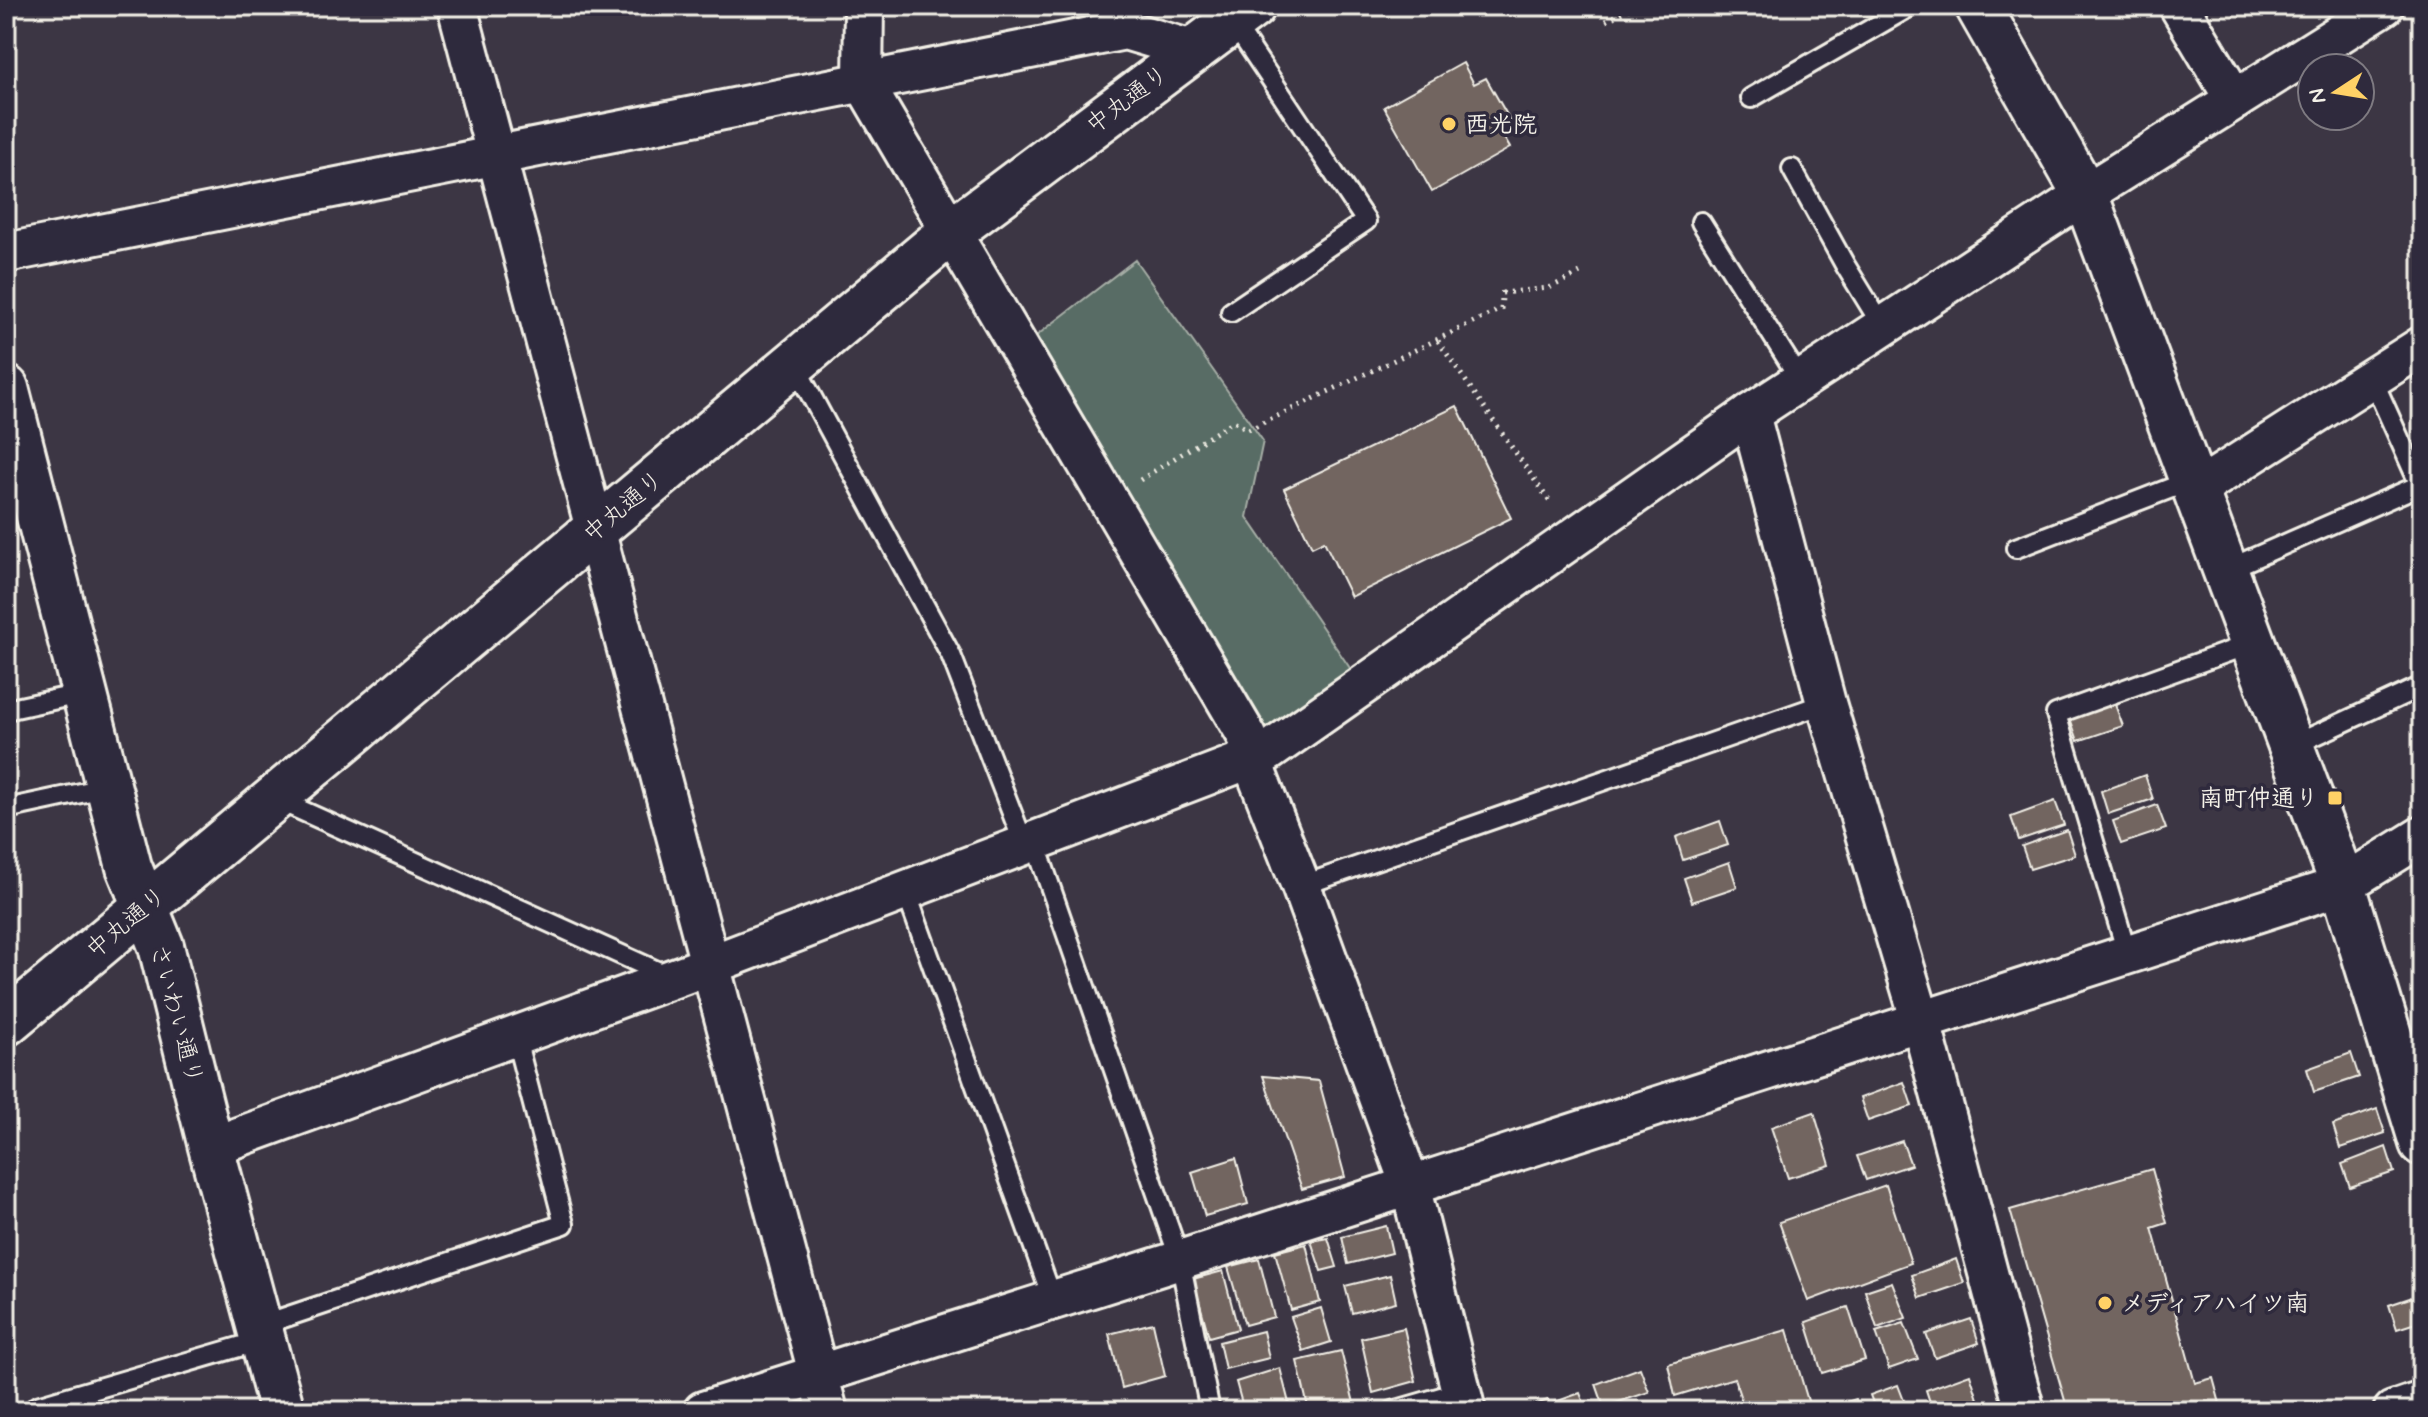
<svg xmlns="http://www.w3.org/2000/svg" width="2428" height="1417" font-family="Mynerve,'Klee One',sans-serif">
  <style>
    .green { fill: #596c65; stroke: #a6aea6; stroke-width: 2 }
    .building { fill: #726560; stroke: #f4f1e8; stroke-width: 2 }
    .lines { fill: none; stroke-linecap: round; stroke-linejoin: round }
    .lane-casing { stroke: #f4f1e8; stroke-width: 24 }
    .street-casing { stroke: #f4f1e8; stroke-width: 44 }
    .secondary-casing { stroke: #f4f1e8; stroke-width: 50 }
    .path { stroke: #f4f1e8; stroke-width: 5; stroke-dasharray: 2 6; stroke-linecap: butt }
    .lane { stroke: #2f2a3d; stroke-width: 18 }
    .street { stroke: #2f2a3d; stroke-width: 38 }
    .secondary { stroke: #2f2a3d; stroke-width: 44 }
    .poi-dot { fill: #ffd166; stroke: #2f2a3d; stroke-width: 3 }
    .labels { text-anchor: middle; stroke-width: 7; stroke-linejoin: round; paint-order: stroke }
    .street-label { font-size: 24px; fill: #f4f1e8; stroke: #2f2a3d }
    .poi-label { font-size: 24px; font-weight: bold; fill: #f4f1e8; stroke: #2f2a3d; text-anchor: start }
  </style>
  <rect width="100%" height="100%" fill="#3c3644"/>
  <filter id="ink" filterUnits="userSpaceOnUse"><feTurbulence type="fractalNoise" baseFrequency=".0125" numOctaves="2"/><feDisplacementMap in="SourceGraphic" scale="16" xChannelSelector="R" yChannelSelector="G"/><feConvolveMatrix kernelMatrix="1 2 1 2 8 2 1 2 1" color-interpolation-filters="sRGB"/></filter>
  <g filter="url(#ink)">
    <!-- green -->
    <polygon class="green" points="1135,260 1263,441 1247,517 1354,674 1266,730 1031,340"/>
    <!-- building -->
    <g class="building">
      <polygon points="1463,63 1474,84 1486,78 1511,122 1499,129 1510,148 1432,192 1384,107"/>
      <polygon points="1457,406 1511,518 1351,597 1324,541 1312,547 1284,489"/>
      <polygon points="2114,702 2123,726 2078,741 2070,718"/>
      <polygon points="2145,775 2153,799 2108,814 2101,791"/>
      <polygon points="2055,801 2064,825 2019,840 2011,817"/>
      <polygon points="2157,805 2166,829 2121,844 2113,821"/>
      <polygon points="1720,821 1728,845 1683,860 1676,837"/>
      <polygon points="2067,830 2075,855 2030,869 2022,846"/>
      <polygon points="1729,862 1737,887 1692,902 1684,878"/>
      <polygon points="2351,1053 2359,1077 2314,1092 2307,1069"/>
      <polygon points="1263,1076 1319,1081 1345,1177 1302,1189"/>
      <polygon points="1904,1082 1912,1106 1868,1121 1860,1098"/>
      <polygon points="2377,1109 2385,1133 2340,1148 2333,1125"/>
      <polygon points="1814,1112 1830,1165 1788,1178 1771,1127"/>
      <polygon points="1902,1141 1911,1165 1866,1180 1857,1156"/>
      <polygon points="2386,1147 2394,1172 2350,1187 2342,1164"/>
      <polygon points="1236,1158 1248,1204 1205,1216 1192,1172"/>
      <polygon points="2152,1169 2167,1223 2152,1228 2195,1383 2213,1378 2222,1411 2068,1411 2010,1210"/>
      <polygon points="1886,1185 1911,1263 1808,1301 1779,1222"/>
      <polygon points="1386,1226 1392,1253 1348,1264 1342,1237"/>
      <polygon points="1328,1238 1337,1267 1321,1271 1311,1241"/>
      <polygon points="1306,1244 1320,1302 1291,1310 1275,1252"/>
      <polygon points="1259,1259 1274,1317 1245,1325 1228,1267"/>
      <polygon points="1956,1259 1964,1283 1920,1298 1912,1275"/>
      <polygon points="1223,1271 1238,1329 1209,1337 1193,1279"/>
      <polygon points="1390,1275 1396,1302 1352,1313 1345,1286"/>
      <polygon points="1892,1282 1906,1318 1877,1328 1865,1291"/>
      <polygon points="2422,1294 2422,1321 2397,1329 2389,1305"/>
      <polygon points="1848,1307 1865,1360 1822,1373 1806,1322"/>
      <polygon points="1321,1308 1331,1342 1303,1351 1291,1317"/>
      <polygon points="1971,1319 1979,1343 1935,1358 1926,1334"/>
      <polygon points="1153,1323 1165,1376 1122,1388 1109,1334"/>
      <polygon points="1904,1323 1918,1359 1889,1369 1876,1332"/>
      <polygon points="1404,1328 1416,1381 1373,1393 1361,1338"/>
      <polygon points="1787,1330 1811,1411 1745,1411 1734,1378 1675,1396 1668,1364"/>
      <polygon points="1263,1331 1269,1358 1225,1369 1219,1342"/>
      <polygon points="1341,1351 1354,1403 1326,1411 1309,1411 1297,1361"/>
      <polygon points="1280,1368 1291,1411 1244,1411 1236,1382"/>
      <polygon points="1640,1368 1649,1392 1604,1407 1596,1384"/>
      <polygon points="1970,1374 1978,1399 1941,1411 1933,1411 1926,1390"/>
      <polygon points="1898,1385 1908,1411 1876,1411 1870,1395"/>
      <polygon points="1580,1393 1587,1411 1555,1411 1552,1403"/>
      <polygon points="1856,1399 1860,1411 1829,1411 1828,1408"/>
      <polygon points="1548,1400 1552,1411 1516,1411"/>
    </g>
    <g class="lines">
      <defs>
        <g id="lane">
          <polyline points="1751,98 1911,6"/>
          <polyline points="1792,169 1845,265 1883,327"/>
          <polyline points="1701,222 1801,381"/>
          <polyline points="1231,312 1366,221 1232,21"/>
          <polyline points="794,364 951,655 1024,844"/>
          <polyline points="2016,548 2192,480"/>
          <polyline points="2226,570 2420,485 2372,378"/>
          <polyline points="6,710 85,693"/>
          <polyline points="2292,746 2422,686"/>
          <polyline points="276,799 668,976"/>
          <polyline points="6,809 109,787"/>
          <polyline points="1034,840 1180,1260 1210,1411"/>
          <polyline points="1301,886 1826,703"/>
          <polyline points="905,889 1053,1300"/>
          <polyline points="2127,953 2056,714 2253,643"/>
          <polyline points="259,1326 564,1224 515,1035"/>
          <polyline points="37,1406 263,1340"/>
          <polyline points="1393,1411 1462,1391"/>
        </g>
        <g id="street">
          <polyline points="457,6 828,1411"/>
          <polyline points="864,6 863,82 1247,736 1258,777 1301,886 1410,1185 1466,1411"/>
          <polyline points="2179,6 2235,100"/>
          <polyline points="6,253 1125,30 1192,50"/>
          <polyline points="1750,414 1826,703 1921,1022 2025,1411"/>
          <polyline points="2196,490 2422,346"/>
          <polyline points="211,1147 710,965 1268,752 1750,414 2085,194 2384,6"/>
          <polyline points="703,1411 1180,1260 2343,885 2422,836"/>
          <polyline points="2393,1411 2422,1401"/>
        </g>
        <g id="secondary">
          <polyline points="1978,6 2085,194 2343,885 2422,1143"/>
          <polyline points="6,388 129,867 161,946 211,1147 282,1411"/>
          <polyline points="6,1023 952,231 1253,6"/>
        </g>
      </defs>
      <!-- lane casing -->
      <use href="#lane" class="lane-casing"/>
      <!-- street casing -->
      <use href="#street" class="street-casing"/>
      <!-- secondary casing -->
      <use href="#secondary" class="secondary-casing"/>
      <!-- path -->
      <g class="path">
        <polyline points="1606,21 1634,6"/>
        <polyline points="1502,293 1549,288 1580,273"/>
        <polyline points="1438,341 1552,505"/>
        <polyline points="1140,480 1234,421 1248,430 1501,309 1503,287"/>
      </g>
      <!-- lane -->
      <use href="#lane" class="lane"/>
      <!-- street -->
      <use href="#street" class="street"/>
      <!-- secondary -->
      <use href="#secondary" class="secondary"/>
    </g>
  </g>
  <!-- markers -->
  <g class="poi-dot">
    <circle cx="1449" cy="124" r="8"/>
    <rect x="2327" y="790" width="16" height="16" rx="4"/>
    <circle cx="2105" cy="1303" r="8"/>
  </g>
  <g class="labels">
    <!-- street labels -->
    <g class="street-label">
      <text transform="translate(1127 99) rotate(-37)" y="8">中丸通り</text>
      <text transform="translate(623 506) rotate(-40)" y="8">中丸通り</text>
      <text transform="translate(126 922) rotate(-40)" y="8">中丸通り</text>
      <text transform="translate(177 1014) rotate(75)" y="8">さいわい通り</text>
    </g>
    <!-- poi labels -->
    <g class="poi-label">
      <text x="1465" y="132">西光院</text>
      <text x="2319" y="806" text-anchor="end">南町仲通り</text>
      <text x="2121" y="1311">メディアハイツ南</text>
    </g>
  </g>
  <!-- margin -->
  <rect width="2428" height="1417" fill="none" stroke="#2f2a3d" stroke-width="32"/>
  <rect x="16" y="16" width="2396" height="1385" fill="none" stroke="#f4f1e8" stroke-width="3" filter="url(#ink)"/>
  <!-- north arrow -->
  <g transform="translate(2336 92) rotate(258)"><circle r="38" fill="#2f2a3d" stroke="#7e7a81" stroke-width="2"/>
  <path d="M0-6L14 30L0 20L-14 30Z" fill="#ffd166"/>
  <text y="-12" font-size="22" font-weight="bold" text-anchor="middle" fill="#f4f1e8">N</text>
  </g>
</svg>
